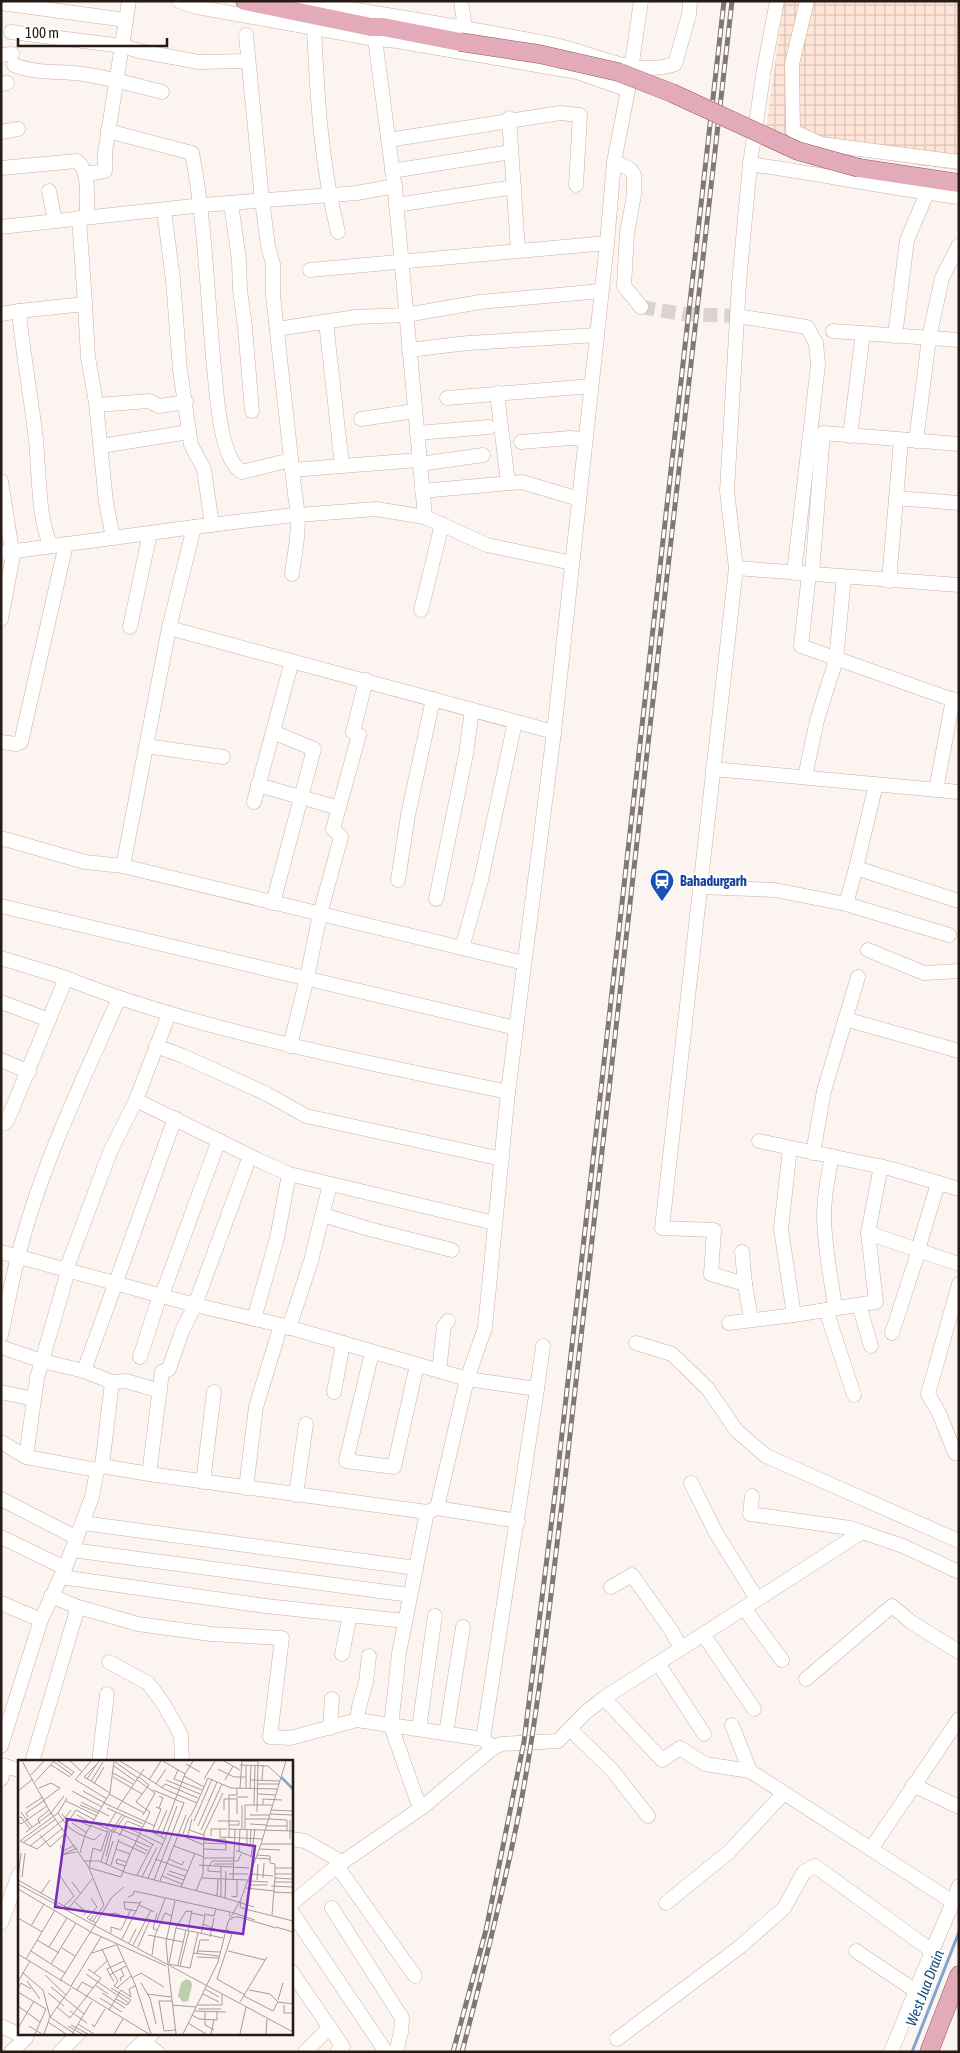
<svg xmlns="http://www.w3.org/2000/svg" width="960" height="2053" font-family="'Asap Condensed',sans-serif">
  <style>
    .industrial { fill: url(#industrial-grid) }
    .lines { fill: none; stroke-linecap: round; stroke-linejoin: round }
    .stream { stroke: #7ea7cf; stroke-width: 3 }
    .minor-tunnel { stroke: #dbd3cf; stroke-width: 14; stroke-dasharray: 14 7; stroke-linecap: butt }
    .minor-casing { stroke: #cfaf9e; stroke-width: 15 }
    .major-casing { stroke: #945461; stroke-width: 19 }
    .minor { stroke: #fff; stroke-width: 14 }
    .major { stroke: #e3abb9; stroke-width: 18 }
    .rail-casing { stroke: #827873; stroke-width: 5 }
    .rail { stroke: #fff; stroke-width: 3; stroke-dasharray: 9; stroke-linecap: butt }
    .major-bridge-casing { stroke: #945461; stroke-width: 19; stroke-linecap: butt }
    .major-bridge { stroke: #e3abb9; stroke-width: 18 }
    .labels { text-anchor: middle; stroke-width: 4; stroke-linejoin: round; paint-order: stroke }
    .transit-label { font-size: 14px; font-weight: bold; fill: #164399; stroke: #fff; text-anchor: start }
    .water-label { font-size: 15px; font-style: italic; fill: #0f4d80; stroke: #fff }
    .inset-river { fill: none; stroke: #7ea7cf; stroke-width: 2.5 }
    .inset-road { fill: none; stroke: #a69d98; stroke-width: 1 }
    .view { fill: #7b2cbf; fill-opacity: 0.15; stroke: #7b2cbf; stroke-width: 2.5 }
    .inset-edge { fill: none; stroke: #261a14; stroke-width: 2.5 }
  </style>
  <defs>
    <pattern id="industrial-grid" width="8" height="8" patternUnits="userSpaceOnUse" patternTransform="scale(1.25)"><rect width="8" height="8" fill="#fee5d8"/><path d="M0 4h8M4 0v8" fill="none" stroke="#dac4b8"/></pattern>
  </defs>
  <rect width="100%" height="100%" fill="#fbf4f0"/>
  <!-- industrial -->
  <polygon class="industrial" points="784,1 959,1 959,171 845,154 765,135"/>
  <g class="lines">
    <!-- stream -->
    <polyline class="stream" points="912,2052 959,1932"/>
    <!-- minor-tunnel -->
    <polyline class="minor-tunnel" points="641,307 683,314 737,316"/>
    <defs>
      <g id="minor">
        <polyline points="179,1 197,7 375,39 397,41 577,72 628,90"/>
        <path d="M301,1C384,14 468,28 551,44C593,52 632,78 675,64L689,15L690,1"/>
        <polyline points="461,1 465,29"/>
        <polyline points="807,1 792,64 793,131 821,144 959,162"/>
        <polyline points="1,3 126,20"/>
        <path d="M314,27C317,95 321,165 338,232"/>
        <polyline points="11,32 123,46 139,51 199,62 248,61"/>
        <path d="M246,35L262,200L268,246L273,264V295L295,495C301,526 296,544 292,574"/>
        <polyline points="375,39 395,190 425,517"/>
        <polyline points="1,55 12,54"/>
        <path d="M14,65C36,74 60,71 83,74C110,78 135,85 162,92"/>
        <polyline points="1,84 7,83"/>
        <polyline points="509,118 518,250"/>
        <path d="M108,131L192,153C205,220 207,290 213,357C216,384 217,414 224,440C228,452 231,465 242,472L291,460"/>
        <polyline points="1,132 18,129"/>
        <polyline points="388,140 560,113 580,115 576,185"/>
        <polyline points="614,162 630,169 634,175 634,195 627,233 624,286 641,307"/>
        <polyline points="750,164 764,69 777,1"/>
        <path d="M1,168L77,161C91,172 86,201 87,217"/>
        <polyline points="392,171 511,152"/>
        <polyline points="86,174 105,171 105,153 129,1"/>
        <polyline points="49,191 55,221"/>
        <polyline points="231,203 239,260 240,290 245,327 252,411"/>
        <polyline points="396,205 514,187"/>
        <polyline points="164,210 173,280 180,370 191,445 204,469 212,525"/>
        <polyline points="79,218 85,304"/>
        <polyline points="1,227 203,205 357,193 395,186"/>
        <polyline points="310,270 607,243 614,162 628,90 641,1"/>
        <polyline points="19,311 85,304 88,357 96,403 106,502 113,538"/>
        <path d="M1,314L19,311C23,355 31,397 36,440C39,470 38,520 51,546"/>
        <polyline points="737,316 807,327 816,343 818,365 794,573"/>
        <polyline points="277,329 356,317 406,315 480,302 601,291"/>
        <polyline points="833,331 959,340"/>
        <polyline points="895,336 907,240 927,193"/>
        <polyline points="409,350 468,343 597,335"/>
        <polyline points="497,393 508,483"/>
        <polyline points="447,398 591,386"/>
        <polyline points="97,405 149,401 159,406 186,402"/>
        <polyline points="361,419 415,411"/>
        <polyline points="417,433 489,427"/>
        <polyline points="850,436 863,333"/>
        <polyline points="916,441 929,338 942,278 959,245"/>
        <polyline points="521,442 570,438 585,439"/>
        <polyline points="101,446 189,432"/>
        <polyline points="420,464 483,455"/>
        <polyline points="342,466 419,460"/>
        <polyline points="292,470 342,466 326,322"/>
        <polyline points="1,481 12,551"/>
        <polyline points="422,491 522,482 579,499"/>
        <polyline points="896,498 959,503"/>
        <polyline points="1,553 194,527 285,516 376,509 425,517 487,545 572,563"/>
        <polyline points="736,568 959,585"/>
        <polyline points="809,574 801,646 959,702"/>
        <polyline points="812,574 823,433 959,444"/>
        <polyline points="889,581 901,440"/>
        <polyline points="421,610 442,524"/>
        <polyline points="1,619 14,550"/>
        <polyline points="130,627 150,533"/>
        <polyline points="169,628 554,732"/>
        <polyline points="273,732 314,749 273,903"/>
        <polyline points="1,742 16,744 21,742 66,544"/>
        <polyline points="146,746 223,757"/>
        <polyline points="713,769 959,792"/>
        <polyline points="805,777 817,720 836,660 844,577"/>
        <polyline points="876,784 856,868 959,901"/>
        <polyline points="258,785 339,808"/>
        <polyline points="936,790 953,699"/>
        <polyline points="254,802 292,661"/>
        <polyline points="1,838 85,862 123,866 524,963"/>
        <polyline points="123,866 169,628 194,527"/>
        <polyline points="398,880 408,815 433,699"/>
        <polyline points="700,887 775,890 846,904 949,935"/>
        <polyline points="436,899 466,754 472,710"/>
        <polyline points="846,904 856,868"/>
        <polyline points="1,906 516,1028"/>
        <polyline points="462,948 481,880 515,722"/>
        <polyline points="868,950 924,973 959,971"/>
        <polyline points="1,958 66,978"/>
        <polyline points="1,1002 49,1020"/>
        <polyline points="845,1019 959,1051"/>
        <polyline points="156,1046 183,1056 267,1094 306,1116 502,1159"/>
        <polyline points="290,1046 307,978 320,914 341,837 333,829 359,735 353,732 366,680"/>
        <polyline points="1,1060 29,1072"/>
        <polyline points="136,1100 258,1160 289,1174 490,1222"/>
        <path d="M1,1121L5,1123L8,1119L66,978C117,999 169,1014 222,1028C316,1053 412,1072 508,1092"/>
        <polyline points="759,1141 892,1169 959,1189"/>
        <polyline points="790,1148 781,1229 794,1315 876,1302 868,1233 881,1166"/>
        <polyline points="813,1153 824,1091 858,977"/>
        <path d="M832,1156C828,1176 824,1195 824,1215C824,1246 831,1277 835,1308"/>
        <polyline points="323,1215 369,1229 452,1250"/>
        <polyline points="868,1233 959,1264"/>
        <polyline points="1,1252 195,1305 281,1325 256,1407 246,1488"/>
        <polyline points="742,1252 745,1284 751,1319"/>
        <polyline points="66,1270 110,1152 136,1100 169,1014"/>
        <path d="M745,1284L711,1274L714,1230L662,1228L736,568L727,491L739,283L750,164C820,174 889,188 959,197"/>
        <polyline points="162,1295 219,1140"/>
        <polyline points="859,1305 871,1346"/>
        <polyline points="826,1310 854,1395"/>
        <polyline points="254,1319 277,1238 289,1174"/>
        <polyline points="729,1323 794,1315"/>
        <polyline points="281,1325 467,1379 537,1389 483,1739"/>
        <polyline points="289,1328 311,1261 330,1184"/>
        <polyline points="892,1333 919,1250 920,1243 938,1183"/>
        <path d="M1,1335C7,1309 11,1283 18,1257C40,1168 82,1082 119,998"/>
        <polyline points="636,1343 672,1354 708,1389 736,1430 766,1456 959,1541"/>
        <polyline points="1,1347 42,1361 84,1371"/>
        <polyline points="372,1352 346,1461 394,1467 417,1365"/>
        <polyline points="140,1357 160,1295"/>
        <polyline points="439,1371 444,1326 448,1321"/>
        <polyline points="112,1382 126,1381 160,1391"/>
        <polyline points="537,1389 543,1346"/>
        <polyline points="1,1392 34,1399"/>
        <polyline points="334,1392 343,1343"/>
        <polyline points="1,1442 26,1457 97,1470"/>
        <polyline points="955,1453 939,1413 928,1394 959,1284"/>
        <polyline points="26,1457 37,1378 68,1271"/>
        <polyline points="102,1466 149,1474 427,1512"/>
        <polyline points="149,1474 162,1372 169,1369 182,1331 195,1305 250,1156"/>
        <polyline points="203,1482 214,1392"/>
        <polyline points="691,1483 716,1533 757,1599"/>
        <polyline points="296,1495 306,1424"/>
        <polyline points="752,1496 750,1514 850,1528 862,1532"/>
        <polyline points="1,1499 77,1538"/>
        <polyline points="437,1508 518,1521"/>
        <polyline points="83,1523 416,1568"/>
        <polyline points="1,1537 65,1568"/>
        <polyline points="72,1550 410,1595"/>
        <polyline points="61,1577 266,1606 405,1621"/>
        <polyline points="611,1587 632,1575 671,1630 681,1648"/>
        <polyline points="51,1596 78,1607 138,1624 211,1634 282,1638 270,1737 290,1738 357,1720 483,1739 490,1745"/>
        <polyline points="1,1603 41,1620"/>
        <polyline points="744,1608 782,1660"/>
        <polyline points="703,1634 754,1709"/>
        <polyline points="342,1654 350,1615"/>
        <polyline points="109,1662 148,1683 163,1703 181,1735 182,1762"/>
        <polyline points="658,1663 704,1734"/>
        <polyline points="806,1679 892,1606 911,1622 959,1652"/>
        <polyline points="604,1698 662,1760 680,1748 705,1764 750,1771 953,1902 932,1951 815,1866 804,1872 784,1908 741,1946 617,2039"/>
        <polyline points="357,1720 359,1707 366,1682 369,1656"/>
        <polyline points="732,1725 750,1771"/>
        <polyline points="330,1728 332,1699"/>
        <polyline points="419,1728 435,1616"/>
        <polyline points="570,1729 612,1770 648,1816"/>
        <polyline points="446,1733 463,1627"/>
        <polyline points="1,1746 41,1620 65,1568 92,1497 97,1470 102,1466 112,1382 84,1371 175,1118"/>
        <polyline points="32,1762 78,1607"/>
        <polyline points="99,1762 107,1694"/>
        <polyline points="1,1765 19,1770"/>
        <polyline points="1,1779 5,1766"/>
        <polyline points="913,1785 959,1807"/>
        <polyline points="424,1806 417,1800 391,1726 399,1653 427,1512 437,1508 467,1379 485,1328 508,1092 554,732 607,243"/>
        <polyline points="291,1839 305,1841 342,1862"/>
        <polyline points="871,1849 959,1719"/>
        <polyline points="337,1866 415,1976"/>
        <polyline points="953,1902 959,1886"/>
        <polyline points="666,1903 729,1852 784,1793"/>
        <polyline points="291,1904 337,1866 424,1806 493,1748 501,1744 558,1741 585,1713 604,1698 862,1532 903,1546 959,1572"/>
        <polyline points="332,1908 402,2018 401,2032 396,2052"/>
        <polyline points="291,1911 386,2052"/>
        <polyline points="1,1923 19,1874"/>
        <polyline points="856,1951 916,1991"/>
        <polyline points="291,1971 343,2047 337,2052"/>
        <polyline points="1,2026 26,2038 11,2052"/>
        <polyline points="144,2042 157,2052"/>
        <polyline points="60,2052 78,2034"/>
        <polyline points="132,2052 152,2034"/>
        <polyline points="305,2052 330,2027"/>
        <polyline points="891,2052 932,1951"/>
      </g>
      <g id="major">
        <polyline points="245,1 371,27 383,27 460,42"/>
        <polyline points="859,168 959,183"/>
        <polyline points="929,2052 959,1975"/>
      </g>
    </defs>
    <!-- minor casing -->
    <use href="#minor" class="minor-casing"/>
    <!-- major casing -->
    <use href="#major" class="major-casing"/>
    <!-- minor -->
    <use href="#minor" class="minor"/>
    <!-- major -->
    <use href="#major" class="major"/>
    <defs>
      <g id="rail">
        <polyline points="453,2052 486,1930 524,1742 557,1478 724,1"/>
        <path d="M462,2052C483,1972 503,1893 519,1813C540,1703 551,1590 565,1479L732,1"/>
      </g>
    </defs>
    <!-- rail casing -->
    <use href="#rail" class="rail-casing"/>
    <!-- rail -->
    <use href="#rail" class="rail"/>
    <defs>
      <polyline id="major-bridge" points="460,42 539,54 618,72 672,93 798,151 859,168"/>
    </defs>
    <!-- major-bridge casing -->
    <use href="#major-bridge" class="major-bridge-casing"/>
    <!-- major-bridge -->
    <use href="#major-bridge" class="major-bridge"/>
  </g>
  <!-- icons -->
  <defs>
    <symbol id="station-pin" viewBox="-11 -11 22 30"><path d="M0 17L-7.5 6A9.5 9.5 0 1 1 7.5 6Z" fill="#1a4fb4" stroke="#fff"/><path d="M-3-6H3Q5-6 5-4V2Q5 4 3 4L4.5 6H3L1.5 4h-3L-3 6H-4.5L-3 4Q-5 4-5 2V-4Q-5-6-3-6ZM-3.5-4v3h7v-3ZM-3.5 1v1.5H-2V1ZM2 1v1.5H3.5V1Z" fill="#fff"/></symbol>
  </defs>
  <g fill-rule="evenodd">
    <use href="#station-pin" x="648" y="867" width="28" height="38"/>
  </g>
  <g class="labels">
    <!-- transit labels -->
    <g class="transit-label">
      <text x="680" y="886">Bahadurgarh</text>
    </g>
    <!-- water labels -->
    <g class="water-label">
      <text transform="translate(925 1988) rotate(-69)" y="5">West Jua Drain</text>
    </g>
  </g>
  <!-- overview -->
  <g transform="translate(18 1760)">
    <rect width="275" height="275" fill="#fbf4f0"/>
    <path d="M168,219L173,221L174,226L170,241L165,242L160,236L163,223Z" fill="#bbceaf"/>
    <path class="inset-river" d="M263,17L275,29"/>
    <path class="inset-road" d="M4,1L31,50L71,108L86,145L75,161M35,1L53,14M40,1L56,12L52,16M52,1L64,12M102,1L123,14M145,1L167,14L175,1M206,1L222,10M224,1H240M85,2L73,21L92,33M97,2L120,18M168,4L182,12M33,5L52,17M222,5L250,6L263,18M96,6L117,21M200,9L216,17H228M160,10L156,19L164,22L167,14M95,13L115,24M123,14L146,29L179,43L190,18L213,28L259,29M13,15L26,1M166,16L186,27M95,17L124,34M69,19L81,1M118,19L137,33M186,19L197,1M57,20L73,1M58,20L89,39M131,20L143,1M148,20L182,34M207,20L215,6M232,20L262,21M244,20L245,5M73,21L66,17L78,5M17,22L36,1M76,24L86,7M138,24L148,9M240,24H261M21,28L33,23L42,28L26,40M144,28L147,24L180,38M222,28L224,1M228,28V6M232,29L233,5M135,30L166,43L136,120M0,31L15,19M54,31L84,47M65,31L87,43M91,34L126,53M240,34L258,35M48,41L79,56M63,42L91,56M86,43L137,66M62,45L81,53M236,45L237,5M245,45V39L264,40M8,48L25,37M89,48L125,64M141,48L145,38L141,36M99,49L126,9M206,50V39H218M253,50L275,51M3,52L14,67M239,52L240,1M33,53L46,36M40,53L50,67L61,74L76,80L83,74M44,54L50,62L58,50L77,60M219,54V37H230M252,54L274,55M59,55L75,64M125,55L137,33M232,55H251M10,57L8,53L27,40M172,57L179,43M0,58L3,57L12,69M57,59L74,67M174,59L169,78L186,85M227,59H250M251,59L269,60V71M0,61L3,64L29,46M176,61L194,19M200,61H221V65H211M54,63L69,73M76,63L132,87M22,64L20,59L31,50M232,64L249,65M74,66L89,72M106,66L144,84M180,66L199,22M249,66H269M88,69L98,52M103,69L120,76M202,69V77L245,79M211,69L275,71M224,69V45M227,69V45H254M171,70L186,75M183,70L204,24M8,72L33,53M93,72L104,55M95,73L107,56M165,74L171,57M22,75L32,87L48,73M138,75L149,50M101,76L109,61L124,67M120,76L136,85M193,76V69H209M143,77L164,22L184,30M211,77V35H219V28M147,79L159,46M272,79V60M186,80L208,79M2,81L40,53L49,38M2,81L19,89L45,68M100,81L128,94M6,82L38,59M186,83L208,84V80M116,84L130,91M243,84H275M42,85L45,91L57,85M229,85V69M12,86L45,60L53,50M156,86L186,97M232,86L233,69M98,89L112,94L132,52L118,42L131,25L121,17M186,89L208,90V84M241,89L262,90M218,91H221L222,69M220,91L237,98L252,99M58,92L43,95L59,88M62,93L67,75L92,33L96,1M239,95L252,96V103L257,104V118M88,96L94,73M233,97L237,69M186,98H216M137,99L170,111M151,99L164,105L166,101M66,101H81L109,113L207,138M83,102L92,71M88,104L95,81M196,104H215M93,105L101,79M181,105L231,108M107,106L98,103L99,99L108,102M190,107V111L203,112M191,107L194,101H220L223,94M71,108L75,88L83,91L90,70M72,108L103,117L112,94M257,108H275M151,111L167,116M208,111L207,138L236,147M149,114L166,120M211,114H230M233,114L255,116M257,114H275M119,115L135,84M42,116L56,136L46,146L51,148L74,119M144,116L164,124M4,117L7,93M124,117L139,87M0,118L3,93M130,118L147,79L134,72L143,49L138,47M184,118L229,120M245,118L246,103M0,120L46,146M215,120L217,69M239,120L240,104M142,121L168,55M230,121L250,122M54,122L63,134M256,122H275M0,124L275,272M231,125H250M253,126L275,127M163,127L177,93M228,128L256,131M0,129L73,172L148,206M178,131L185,114L186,73L205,33M256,132L275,133M23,133L32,120M199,136L200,119M213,136L219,137V119M110,137L115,135L116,131L212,152L211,156M203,137V107M157,141L148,182L150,204L172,208L180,173M223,141L222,147L227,149L275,161M57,142L68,152L66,155M121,145L136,152M119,151L107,149L106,142L122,143M213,152L237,160M174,153L187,156L183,174M92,154L97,153L109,158M186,154L196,156L198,149M254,155L257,118L275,119M0,158L24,172M72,160L69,158L79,147L73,138M213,160L215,157H221L258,168M139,161L147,138M78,163L94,137L106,127M185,164L206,173M13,166L26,144M258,167L275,172M158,168L205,178M210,169L209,173L214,174L199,219L227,235M139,170L135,169L139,153M170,170L174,150M93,173V167L103,170L113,149M130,175L165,182M192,177L196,158M104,179L123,141M19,180L41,193M98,183L117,224L133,274M111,183L118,169M115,185L133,150M31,187L49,158M120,187L131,162M44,188L57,196M84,189L95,213L92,215L96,222M13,191L47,213M180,191L202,192M210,191L247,200M74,193L98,185M175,193L201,196M0,194L131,274M179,194L182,180H191M134,195L137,175L147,153L154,156M179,197L201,198M8,199L37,150M151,203L158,168L168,151L174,152M33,204L58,163M160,205L168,170M150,206L158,274M162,206L171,171M70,209L83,218L75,228M103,209L106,216L102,218L103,221M4,212L25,230L32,257M76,213L89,201M68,214L111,243M27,215L48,235M92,215L89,209L106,201M114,218L123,213L146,227M9,221L22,239M42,221L78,163L72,160L76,155M0,222L12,201M123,223L132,238L138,264M77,225L90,234M53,226L83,177M33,227L66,254M93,228L113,240L109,245L98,239M99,228L113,216M0,229L3,223L13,229M101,229L96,226L100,221L95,213L108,206M187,229L201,237M231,230L252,234L260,242M0,232L28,249L17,274M30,233L46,246M84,233L107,248M129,234L153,237M185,234L201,242M226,236L255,251L260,242L275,244M82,238L104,252M260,240L265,223M154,241H141L146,271L157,270M222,242L249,197M154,245L178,247M179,245H204V234M266,245V253H275M0,246L22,262M39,247L52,258L75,228L64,222L59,230M180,249H203M91,250L103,230L113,237L111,229L117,226M52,251L69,263M176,251L208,252M187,252V265L196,270M174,255L181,259L199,260V252M32,257L57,274M30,262L48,274M170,263L188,274M60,264L76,274M74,264L76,267L87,249M53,265L70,274M11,266L24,274M50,266L64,274M0,268L16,241M26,274L32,257L53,228M54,274L74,241M96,274L105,259M165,274L200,202L210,162L223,139L243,84L268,1M193,274L196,259M222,274L228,247M248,274L249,259"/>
    <path class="view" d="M49,59L237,86L225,174L37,147Z"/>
    <rect width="275" height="275" class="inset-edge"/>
  </g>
  <!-- border -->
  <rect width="960" height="2053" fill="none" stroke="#261a14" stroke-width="5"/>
  <!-- scale -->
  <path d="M18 38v8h149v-8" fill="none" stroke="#261a14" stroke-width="2.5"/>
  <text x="25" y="38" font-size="15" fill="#261a14" stroke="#ffffff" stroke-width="4" paint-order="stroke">100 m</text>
</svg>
